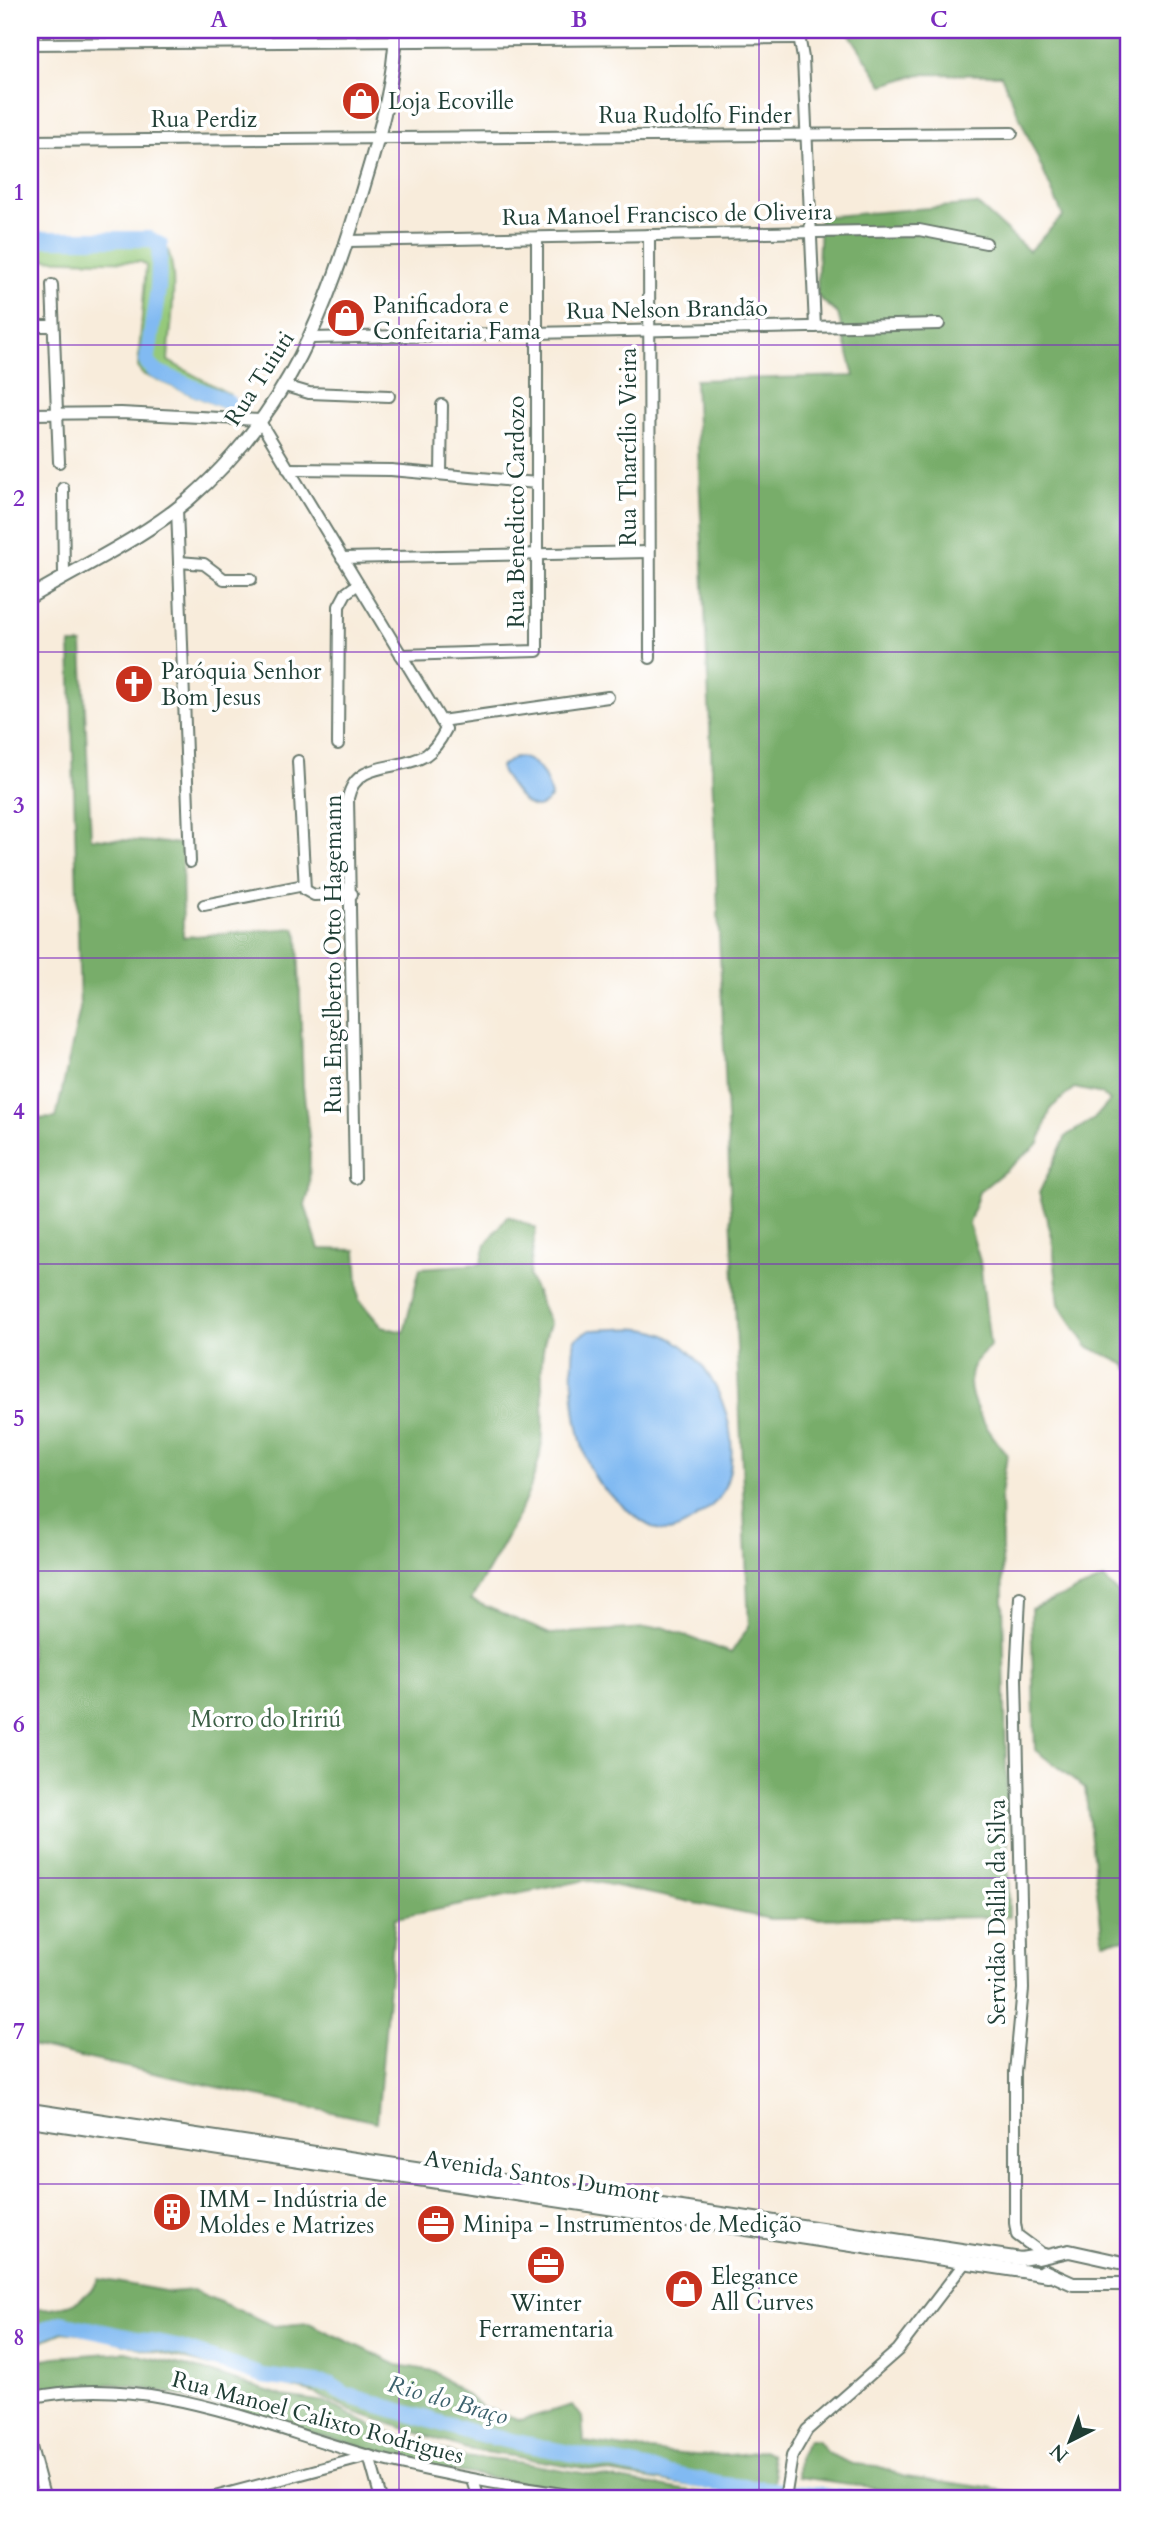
<svg xmlns="http://www.w3.org/2000/svg" width="1158" height="2529" font-family="Cardo,serif">
  <style>
    .green { fill: #95c97a; stroke: #5a8357; stroke-width: 2 }
    .forest { fill: #78ad6a; stroke: #4c754f; stroke-width: 2 }
    .water { fill: #81baf2; stroke: #507c93; stroke-width: 2 }
    .lines { fill: none; stroke-linecap: round; stroke-linejoin: round }
    .river { stroke: #81baf2; stroke-width: 16 }
    .minor-casing { stroke: #6b7a6e; stroke-width: 14 }
    .major-casing { stroke: #6b7a6e; stroke-width: 16 }
    .minor { stroke: #fff; stroke-width: 10 }
    .major { stroke: #fff; stroke-width: 12 }
    .grid { fill: none; stroke: #7b2cbf; stroke-width: 2; stroke-opacity: 0.55 }
    .labels { text-anchor: middle; stroke-width: 7; stroke-linejoin: round; paint-order: stroke }
    .poi-label { font-size: 23px; fill: #1f3d34; stroke: #fff; text-anchor: start }
    .street-label { font-size: 23px; fill: #1f3d34; stroke: #fff }
    .park-label { font-size: 23px; fill: #3c6046; stroke: #fff }
    .water-label { font-size: 24px; font-style: italic; fill: #3c626d; stroke: #fff }
    .neatline { fill: none; stroke: #7b2cbf; stroke-width: 2.5 }
    .grid-label { font-size: 23px; text-anchor: middle; font-weight: bold; fill: #7b2cbf }
  </style>
  <rect width="100%" height="100%" fill="#fff"/>
  <filter id="ink" filterUnits="userSpaceOnUse"><feTurbulence type="fractalNoise" baseFrequency=".0143" numOctaves="2"/><feDisplacementMap in="SourceGraphic" scale="14" xChannelSelector="R" yChannelSelector="G"/><feConvolveMatrix kernelMatrix="1 2 1 2 8 2 1 2 1" color-interpolation-filters="sRGB"/></filter>
  <filter id="wash" filterUnits="userSpaceOnUse"><feTurbulence type="fractalNoise" baseFrequency=".00686" numOctaves="4" result="noise"/><feDisplacementMap in="SourceGraphic" scale="28" xChannelSelector="R" yChannelSelector="G"/><feGaussianBlur stdDeviation="1.57" result="paint"/><feColorMatrix in="noise" values="0 0 0 0 0 0 0 0 0 0 0 0 0 0 0 0 0 1.4 0 .05"/><feComposite in="paint" operator="in"/></filter>
  <g filter="url(#wash)">
    <rect width="100%" height="100%" fill="#f8ecdb"/>
    <!-- green -->
    <path class="green" d="M151,235C187,241 169,333 168,361L229,394L239,409L233,412L142,374L138,367L146,266L142,262L30,259V236Z"/>
    <!-- forest -->
    <g class="forest">
      <path d="M847,30H1128V1370L1126,1365L1087,1346L1059,1304L1052,1236L1039,1193L1066,1136L1094,1119L1110,1101L1102,1094L1074,1088L1051,1108L1039,1143L979,1192L969,1224L980,1261L990,1346C985,1352 974,1361 972,1368C962,1398 990,1433 1007,1455L1001,1495L1009,1917L770,1919L587,1880L395,1918L377,2122L30,2046V1119L56,1118L80,1009L70,644H82L91,838L182,844L183,937L295,928L298,936L303,1086L310,1146L309,1192L305,1205L319,1249L356,1250L359,1300L382,1327L404,1332L420,1268L481,1264L486,1244L508,1216L536,1228L529,1276L550,1324C533,1366 548,1400 542,1442C535,1499 498,1550 471,1600L550,1634L663,1627L731,1653L749,1626L695,380L854,376L838,314L817,296L820,217L977,204L1029,251L1063,216L1001,75L920,74L883,85Z"/>
      <polygon points="1104,1579 1128,1604 1128,1939 1103,1942 1085,1788 1035,1750 1031,1609"/>
      <path d="M99,2279L170,2292L193,2290L274,2326L309,2323L397,2365L434,2371L482,2407L521,2420L573,2405L582,2417L584,2442C633,2449 716,2463 763,2450L771,2454L775,2477L772,2499L467,2449L351,2411L314,2393L95,2336L63,2332L30,2346V2309C61,2308 81,2308 99,2279Z"/>
      <polygon points="125,2352 203,2370 283,2396 325,2402 378,2429 464,2457 516,2462 739,2499 621,2499 440,2469 170,2393 113,2384 30,2391 30,2362 55,2357"/>
      <polygon points="808,2440 817,2440 827,2453 853,2464 877,2466 906,2476 1062,2499 956,2499 798,2477 799,2456"/>
    </g>
    <!-- water -->
    <g class="water">
      <path d="M515,757C537,758 547,776 551,797C532,824 513,789 502,773L500,767Z"/>
      <path d="M590,1330C610,1330 635,1326 654,1331C714,1347 753,1445 719,1498C714,1505 706,1510 699,1516C691,1522 677,1531 666,1531C646,1530 624,1506 609,1494C576,1468 568,1380 575,1339Z"/>
    </g>
    <g class="lines">
      <!-- river -->
      <g class="river">
        <polyline points="30,239 150,239 160,245 158,289 147,362 155,371 228,402"/>
        <polyline points="30,2336 61,2323 180,2348 263,2376 331,2385 346,2395 477,2434 724,2485 863,2499"/>
      </g>
    </g>
  </g>
  <g filter="url(#ink)">
    <g class="lines">
      <defs>
        <g id="minor">
          <polyline points="798,30 803,58 815,327"/>
          <polyline points="30,44 800,38"/>
          <polyline points="30,141 1012,133"/>
          <polyline points="649,235 650,658"/>
          <polyline points="348,241 919,230 986,243"/>
          <polyline points="52,285 59,462"/>
          <polyline points="30,326 53,326"/>
          <polyline points="312,338 939,324"/>
          <polyline points="285,386 309,393 389,396"/>
          <path d="M30,414L121,413L259,420L446,729C441,739 435,749 426,755C399,772 356,759 348,798L355,1178"/>
          <polyline points="288,469 391,470 537,483"/>
          <polyline points="441,474 442,405"/>
          <polyline points="63,488 64,577"/>
          <polyline points="177,508 190,862"/>
          <polyline points="342,558 649,552"/>
          <polyline points="179,562 204,564 224,579 251,579"/>
          <polyline points="401,655 537,651 537,238"/>
          <polyline points="441,721 608,697"/>
          <polyline points="338,744 339,606 346,593 358,584"/>
          <polyline points="298,761 305,890 314,895 352,894"/>
          <polyline points="204,905 304,885"/>
          <polyline points="1020,1597 1016,1678 1023,1989 1015,2072 1015,2223 1017,2235 1044,2255"/>
          <path d="M30,2398C151,2371 265,2428 380,2459C451,2477 522,2488 594,2499"/>
          <polyline points="30,2443 45,2499"/>
          <polyline points="473,2480 479,2499"/>
          <polyline points="207,2499 369,2456 381,2499"/>
          <polyline points="785,2499 792,2456 807,2430 898,2350 966,2261"/>
        </g>
        <g id="major">
          <path d="M30,597C82,566 141,539 188,500C288,414 328,308 364,185C380,133 394,84 396,30"/>
          <polyline points="30,2110 1021,2259 1044,2255"/>
          <polyline points="30,2120 1048,2275"/>
          <polyline points="1038,2258 1069,2251 1128,2264"/>
          <polyline points="1044,2271 1073,2284 1128,2284"/>
        </g>
      </defs>
      <!-- minor casing -->
      <use href="#minor" class="minor-casing"/>
      <!-- major casing -->
      <use href="#major" class="major-casing"/>
      <!-- minor -->
      <use href="#minor" class="minor"/>
      <!-- major -->
      <use href="#major" class="major"/>
    </g>
  </g>
  <!-- grid -->
  <path class="grid" d="M399,30V2499M759,30V2499M30,345H1128M30,652H1128M30,958H1128M30,1264H1128M30,1571H1128M30,1878H1128M30,2184H1128"/>
  <!-- icons -->
  <defs>
    <symbol id="shop-disc" viewBox="-11 -11 22 22"><circle r="9.5" fill="#c8321e" stroke="#fff"/><path d="M-5-2.5h2.3a2.7 3.5 0 0 1 5.4 0H5L5.5 6h-11ZM-1.5-2.5h3a1.5 2.3 0 0 0-3 0Z" fill="#fff"/></symbol>
    <symbol id="church-disc" viewBox="-11 -11 22 22"><circle r="9.5" fill="#c8321e" stroke="#fff"/><path d="M-1.2-6h2.4v3.5h3.3v2.4h-3.3V6h-2.4V-.1h-3.3v-2.4h3.3Z" fill="#fff"/></symbol>
    <symbol id="building-disc" viewBox="-11 -11 22 22"><circle r="9.5" fill="#c8321e" stroke="#fff"/><path d="M-4-6H4V6H1V3H-1V6H-4ZM-2.5-4.3h1.7v1.8h-1.7ZM.8-4.3h1.7v1.8H.8ZM-2.5-1h1.7V.8h-1.7ZM.8-1h1.7V.8H.8Z" fill="#fff"/></symbol>
    <symbol id="office-disc" viewBox="-11 -11 22 22"><circle r="9.5" fill="#c8321e" stroke="#fff"/><path d="M-6-3h4V-5.5h4V-3h4V5H-6ZM-1-4.5V-3h2v-1.5ZM-6 0V1H6V0Z" fill="#fff"/></symbol>
  </defs>
  <g fill-rule="evenodd">
    <use href="#shop-disc" x="339" y="79" width="44" height="44"/>
    <use href="#shop-disc" x="324" y="296" width="44" height="44"/>
    <use href="#church-disc" x="112" y="662" width="44" height="44"/>
    <use href="#building-disc" x="150" y="2190" width="44" height="44"/>
    <use href="#office-disc" x="414" y="2202" width="44" height="44"/>
    <use href="#office-disc" x="524" y="2243" width="44" height="44"/>
    <use href="#shop-disc" x="662" y="2267" width="44" height="44"/>
  </g>
  <g class="labels">
    <!-- poi labels -->
    <g class="poi-label">
      <text x="388" y="109">Loja Ecoville</text>
      <text x="373" y="313">Panificadora e<tspan x="373" dy="26">Confeitaria Fama</tspan></text>
      <text x="161" y="679">Paróquia Senhor<tspan x="161" dy="26">Bom Jesus</tspan></text>
      <text x="199" y="2207">IMM - Indústria de<tspan x="199" dy="26">Moldes e Matrizes</tspan></text>
      <text x="463" y="2232">Minipa - Instrumentos de Medição</text>
      <text x="711" y="2284">Elegance<tspan x="711" dy="26">All Curves</tspan></text>
      <text x="546" y="2311" text-anchor="middle">Winter<tspan x="546" dy="26">Ferramentaria</tspan></text>
    </g>
    <!-- street labels -->
    <g class="street-label">
      <text x="695" y="123">Rua Rudolfo Finder</text>
      <text x="204" y="127">Rua Perdiz</text>
      <text transform="translate(667 214) rotate(-1)" y="8">Rua Manoel Francisco de Oliveira</text>
      <text transform="translate(667 309) rotate(-1)" y="8">Rua Nelson Brandão</text>
      <text transform="translate(259 378) rotate(-57)" y="8">Rua Tuiuti</text>
      <text transform="translate(628 447) rotate(-90)" y="8">Rua Tharcílio Vieira</text>
      <text transform="translate(516 512) rotate(-90)" y="8">Rua Benedicto Cardozo</text>
      <text transform="translate(333 954) rotate(-90)" y="8">Rua Engelberto Otto Hagemann</text>
      <text transform="translate(997 1912) rotate(-90)" y="8">Servidão Dalila da Silva</text>
      <text transform="translate(542 2176) rotate(9)" y="8">Avenida Santos Dumont</text>
      <text transform="translate(318 2417) rotate(15)" y="8">Rua Manoel Calixto Rodrigues</text>
    </g>
    <!-- park labels -->
    <g class="park-label">
      <text x="266" y="1727">Morro do Iririú</text>
    </g>
    <!-- water labels -->
    <g class="water-label">
      <text transform="translate(448 2400) rotate(16)" y="8">Rio do Braço</text>
    </g>
  </g>
  <!-- margin -->
  <rect width="1158" height="2529" fill="none" stroke="#fff" stroke-width="77"/>
  <!-- north arrow -->
  <g transform="translate(1070 2441) rotate(222)" stroke="#ffffff" stroke-width="5" paint-order="stroke">
  <path d="M0-5L12 26L0 18L-12 26Z" fill="#1f3d34"/>
  <text y="-10" font-size="19" font-weight="bold" text-anchor="middle" fill="#1f3d34">N</text>
  </g>
  <rect x="38" y="38" width="1082" height="2452" class="neatline"/>
  <g class="grid-label">
    <text x="219" y="27">A</text>
    <text x="579" y="27">B</text>
    <text x="939" y="27">C</text>
    <text x="19" y="200">1</text>
    <text x="19" y="506">2</text>
    <text x="19" y="813">3</text>
    <text x="19" y="1119">4</text>
    <text x="19" y="1426">5</text>
    <text x="19" y="1732">6</text>
    <text x="19" y="2039">7</text>
    <text x="19" y="2345">8</text>
  </g>
</svg>
